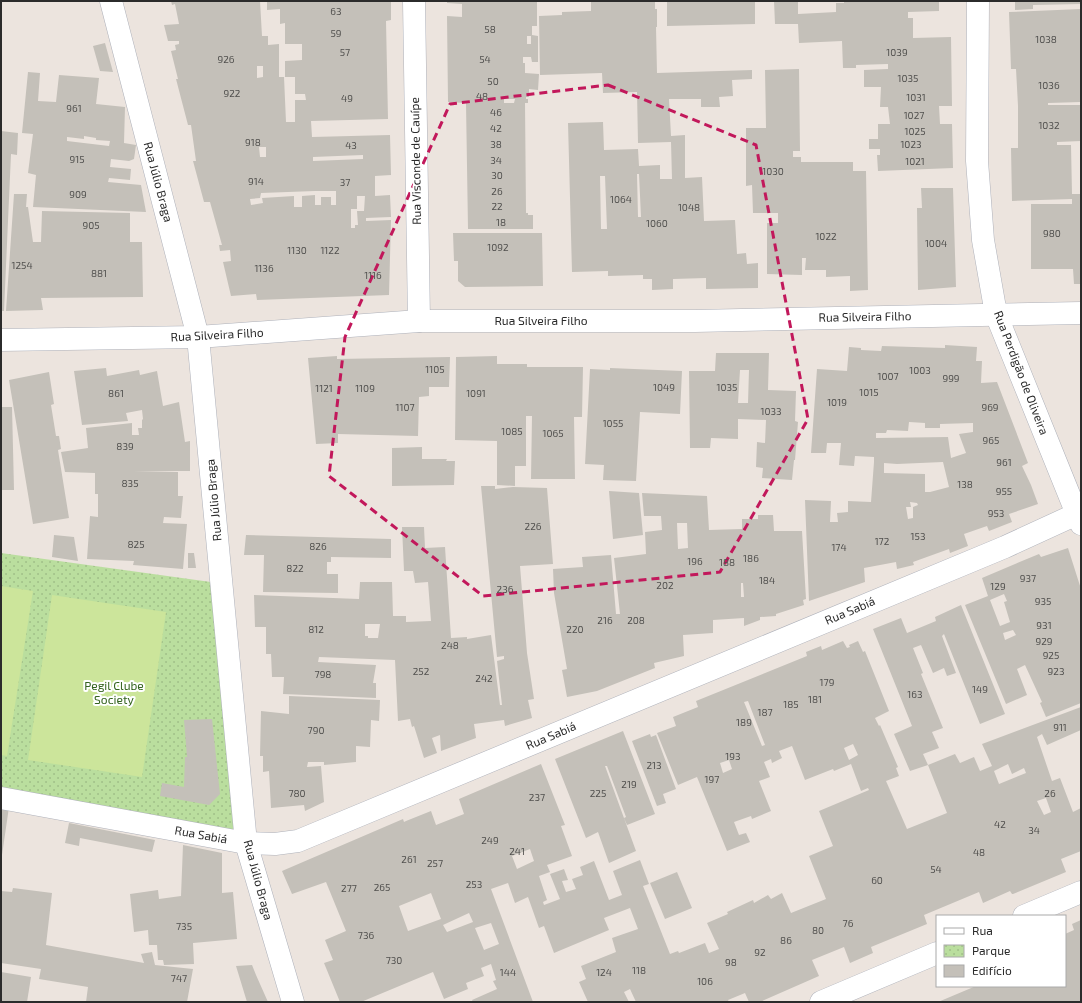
<svg xmlns="http://www.w3.org/2000/svg" width="1082" height="1003" font-family="'Exo 2',sans-serif">
  <style>
    .park { fill: url(#park-dots) }
    .pitch { fill: #cce59b }
    .building { fill: #c4c0b9; fill-rule: evenodd }
    .lines { fill: none; stroke-linecap: round; stroke-linejoin: round }
    .minor-casing { stroke: #aeb1ba; stroke-width: 23 }
    .tertiary-casing { stroke: #aeb1ba; stroke-width: 23 }
    .minor { stroke: #fff; stroke-width: 22 }
    .tertiary { stroke: #fff; stroke-width: 22 }
    .marked { fill: none; stroke: #c2185b; stroke-width: 3; stroke-dasharray: 8 5; stroke-linejoin: round }
    .labels { text-anchor: middle; stroke-width: 4; stroke-linejoin: round; paint-order: stroke }
    .number-label { font-size: 10px; fill: #51504e }
    .street-label { font-size: 12px; fill: #2b2b2b; stroke: #fff }
    .park-label { font-size: 12px; fill: #34631f; stroke: #fff }
  </style>
  <defs>
    <pattern id="park-dots" width="8" height="8" patternUnits="userSpaceOnUse"><rect width="8" height="8" fill="#bade9e"/><path d="M2 2h.1M6 6h.1" fill="none" stroke="#a0bf88" stroke-width="1.8" stroke-linecap="round"/></pattern>
  </defs>
  <rect width="100%" height="100%" fill="#ece4de"/>
  <!-- park -->
  <polygon class="park" points="1,553 218,583 239,832 1,787"/>
  <!-- pitch -->
  <g class="pitch">
    <polygon points="1,586 33,591 7,756 1,755"/>
    <polygon points="52,595 166,612 142,777 28,760"/>
  </g>
  <!-- building -->
  <g class="building">
    <path d="M171,1H260L262,36H268V45L279,44V77H284L286,122H295V100H306L305,94H295V77H285V61L302,60V44H285V23L280,24V9L267,10V1H391V20L386,21L388,119L311,121L312,137L390,135L391,175L375,176V196L390,195L391,217L366,218V221L391,220L389,295L257,300L256,294L231,296L223,262L231,261L230,250L220,251L219,245H222L210,202H204L193,161H196L191,125H188L176,79H178L171,51L176,50L175,45L179,44V41H168L164,25L179,24L175,4L172,5ZM257,66H263V77L257,78ZM259,147H266V157H260ZM363,155V159L313,161V157ZM315,191H336V205H331V197H321V205H315V195L302,196V207H294V196L262,198L263,203L251,205L250,199L260,198L261,193ZM357,196H365L364,211H357L358,225H355V228H351V209H357Z"/>
    <path d="M447,1H537V26H532V35L538,36V62H532L531,57H523V63H525V73L539,74L538,90L529,89V97H526V99H528V103H525L526,213H528V215H533V229H468L466,103L448,102L447,16L462,17V4L447,3ZM527,36H531V44H527ZM504,99H515L514,103H504Z"/>
    <path d="M591,1H655V9H657V27H656L657,73L752,70V79L732,80L733,96L719,97L720,107H701V99H669L671,136L685,135V178L702,177L704,221L735,220L737,254L746,253L747,264L758,263V288L706,289V278L673,279V289L652,290V279H643V275L608,276V271L572,272L568,123L603,122L604,150L638,149L639,166L660,165V179H672L671,142L638,143L637,92L603,93L602,73L540,75L539,16L562,15V12L591,11ZM637,174H639L641,217H638ZM600,176H605L607,229H601Z"/>
    <polygon points="667,1 755,1 755,24 667,26"/>
    <polygon points="774,1 798,1 798,14 836,12 836,3 844,3 844,1 939,1 939,11 908,12 908,18 913,18 913,38 951,37 952,106 939,106 940,124 952,124 953,168 878,171 877,155 880,155 880,149 869,149 869,139 878,139 878,124 890,124 888,107 880,107 881,87 864,87 864,70 888,69 888,64 856,65 856,68 843,68 842,41 799,43 798,24 775,24"/>
    <polygon points="1015,1 1081,1 1081,4 1033,5 1033,9 1015,10"/>
    <polygon points="1081,9 1081,102 1048,103 1048,105 1081,105 1081,141 1057,142 1057,145 1071,145 1072,194 1081,194 1081,284 1074,284 1073,269 1031,269 1031,204 1072,204 1072,199 1012,201 1011,148 1018,148 1018,106 1016,69 1011,69 1009,12"/>
    <polygon points="105,43 113,72 100,71 93,46"/>
    <polygon points="799,69 800,151 793,151 793,157 801,157 801,162 853,162 853,171 866,171 868,290 850,291 850,276 826,277 826,270 805,270 806,258 802,258 802,275 767,274 767,223 778,223 778,213 753,213 752,185 746,186 746,128 766,128 765,70"/>
    <path d="M28,72L40,73L38,101L56,102L59,75L99,78L96,104L125,107L124,143L136,145L134,159L129,161L111,159L110,167L131,169L130,180L109,178L108,182L141,185L146,212L33,207L36,175L28,173L33,134L22,133ZM84,136L96,138V140L110,141L109,146L67,141V137L84,139Z"/>
    <polygon points="1,131 18,133 17,155 11,154 4,311 1,311"/>
    <polygon points="921,188 953,188 956,287 918,290 917,208 922,208"/>
    <polygon points="14,194 27,194 26,207 28,207 33,242 41,242 42,211 130,213 130,242 142,242 143,297 41,298 43,310 6,311"/>
    <polygon points="453,233 542,233 543,286 465,287 458,281 458,261 454,261"/>
    <path d="M945,345L977,347L976,361H982L981,383L997,382L1028,463L1022,466L1031,485L1038,504L1009,514L1012,522L989,531L987,526L964,534L968,546L950,553L949,549L913,562L914,565L897,569L896,562L864,568L865,582L809,601L805,500L831,501L830,522H838L837,513L848,512V501L871,502L874,462V457L855,456L854,466L839,465L841,443H827L826,453H811L817,369L847,371L849,347L861,348V350L881,351L882,346L945,348ZM909,422L925,423V428H940V424L973,423V432L959,434L966,453L951,458L948,437L876,438V433H886L887,430L908,431ZM943,462L949,487L930,492H925V474L884,473V463L897,464ZM910,502L917,503L918,505L913,507V518L908,519L906,507H911Z"/>
    <path d="M716,353H769L768,390L796,391L795,421L798,422L795,460H794L792,480L762,478L763,468L756,467L757,442L765,443L766,420L738,419V439L711,438L710,448H690L689,371H715ZM740,370H749L748,403H738Z"/>
    <polygon points="337,356 337,359 450,357 449,387 429,387 429,396 419,397 418,436 338,434 338,443 316,444 308,358"/>
    <polygon points="497,356 497,364 527,364 527,367 583,367 582,417 574,417 575,479 531,479 532,416 526,416 526,466 515,466 515,486 497,485 497,441 455,440 456,357"/>
    <polygon points="106,368 107,376 139,370 140,375 157,371 163,406 179,402 185,442 190,441 190,471 134,471 178,472 178,496 183,496 181,518 164,517 163,523 187,524 183,569 133,565 134,561 87,559 90,516 98,517 98,494 95,494 95,473 65,472 61,452 88,448 86,428 132,423 132,435 139,435 138,428 142,428 142,420 143,419 142,410 126,413 128,421 82,425 74,371"/>
    <polygon points="610,368 682,371 680,414 640,412 636,481 603,480 604,465 585,464 590,369 610,370"/>
    <polygon points="49,372 54,404 51,405 56,436 59,436 61,449 58,450 69,518 33,524 9,380"/>
    <polygon points="1,407 12,407 14,490 1,490"/>
    <polygon points="422,447 422,459 447,459 446,461 455,461 454,485 392,486 392,448"/>
    <path d="M481,486H495V489L513,487L547,488L553,564L520,566L527,653L534,699L528,700L532,718L505,726L504,720L474,724L476,738L441,751L440,735L432,738L437,753L424,758L414,726L412,727L410,719L398,721L395,660L319,657L318,662L376,665L373,683H376V698L283,694L284,677H272L271,654H266V627H255L254,595L359,599L360,582H392L393,616H406V622L431,621L428,582L415,583L413,571H404L402,527H424L425,548L445,547L451,638L467,637V639L491,635L500,705H502L497,661L504,659V656L497,657ZM365,624H380L378,638H368V636H365Z"/>
    <polygon points="609,491 639,493 643,535 613,539"/>
    <path d="M642,493L707,496L709,530L742,529V519H758V515H773L774,531H802L806,599L803,600L804,605L776,614V616L760,617V620L744,626V618L713,620V633L683,635L684,656L654,663L655,668L597,691L567,697L562,670L567,669L554,593L553,569L583,567L582,557L611,555L616,614H620L614,558L646,554L645,532L662,530L661,516H644ZM677,523H687L688,548L678,549ZM741,583H743L744,597H741Z"/>
    <polygon points="54,535 74,537 78,561 52,557"/>
    <polygon points="246,535 391,539 391,558 331,557 331,562 327,562 327,574 338,574 338,593 263,592 264,555 244,555"/>
    <path d="M1068,548L1081,589V703L1046,717L1040,703L1042,702L1025,665L1017,669L1027,695L1006,704L965,605L988,596L982,578L1022,561L1039,554L1041,557ZM1004,594L1007,601L1004,602L1010,622L1000,626L990,600ZM1013,630L1016,635L1005,640L1003,633Z"/>
    <polygon points="188,553 194,553 196,568 188,568"/>
    <polygon points="961,605 1005,714 980,724 944,634 942,636 956,673 947,676 944,668 933,673 921,645 913,648 923,673 921,674 943,728 932,732 939,748 923,754 928,765 910,771 894,734 912,726 873,629 901,618 907,633 936,621 935,617"/>
    <path d="M843,641L847,648L850,647L849,645L858,641L863,652L865,651L889,711L875,718L879,726L880,725L898,767L896,768L899,776L886,781L907,829L947,813L928,765L955,754L960,763L974,757L980,771L992,766L982,744L1081,707V730L1047,745L1042,734L1037,737L1052,781L1060,778L1073,812L1081,808V851L1061,859L1066,872L1013,894H1012L1010,891L983,903L979,892L924,915L927,924L871,947L873,953L850,963L844,947L812,960L819,976L760,1002H749L745,993L728,1000L729,1002H636L630,989L624,992L629,1002H588L579,982L586,979L581,966L616,952L612,938L638,929L630,908L604,918L609,930L554,953L544,926L539,928L528,897L515,903L508,883L491,889L533,1002H473L472,1000L497,989L493,981L496,980L491,964L481,968L484,976L466,983L468,989L444,999L433,972L361,1002H340L324,963L333,960L325,940L346,931L326,882L292,894L282,871L403,819L404,822L406,821L431,811L436,825L464,814L459,799L541,764L565,825L561,826L572,856L547,865L550,872L539,876L547,900L543,902L544,905L560,899L550,874L564,869L568,880L562,881L566,892L576,889L572,879L583,875L580,867L594,861L609,900L622,895L613,871L640,860L649,884L643,886L670,954L678,951L679,953L705,943L709,953L719,949L707,923L728,914L727,912L753,900L754,903L768,895L771,899L782,893L791,913L826,899L809,856L833,846L819,811L869,790L868,788L861,791L851,764L834,771L833,769L805,780L792,746L779,751L782,758L772,763L771,759L764,762L770,777L759,781L771,811L752,819L751,816L734,822L739,835L746,833L750,842L727,851L697,777L678,785L657,733L676,726L673,717L698,707L696,701L807,656L806,652L821,646L822,650ZM748,701L765,745L762,746L744,702ZM853,744L858,755L849,760L844,748ZM729,760L732,769L723,773L720,763ZM1008,764L1012,774L1024,768L1026,773L999,784L994,771ZM1046,798L1051,812L1044,815L1037,801ZM530,849L534,861L517,869L512,856ZM431,893L441,919L408,931L399,906ZM469,913L473,922L447,932L443,925ZM491,923L499,944L484,950L475,928Z"/>
    <polygon points="289,696 380,700 379,721 371,720 370,747 356,746 356,762 324,765 324,762 308,762 307,767 321,766 324,802 305,811 304,805 271,808 269,771 263,772 263,756 260,756 261,711 289,714"/>
    <polygon points="212,719 220,794 209,805 160,796 162,783 184,787 185,757 187,757 184,720"/>
    <polygon points="623,731 655,814 627,825 624,818 626,817 607,766 605,766 636,851 609,863 598,832 586,838 555,759"/>
    <polygon points="650,734 651,737 656,735 676,789 663,794 666,803 657,806 632,741"/>
    <polygon points="1,806 9,807 2,855 1,855"/>
    <polygon points="69,823 155,840 152,852 80,838 79,846 65,843"/>
    <polygon points="183,845 222,853 222,893 233,892 237,939 193,943 194,964 164,965 163,960 158,960 157,945 149,945 148,930 134,932 130,894 158,890 159,899 181,896"/>
    <polygon points="677,872 692,908 665,919 650,883"/>
    <polygon points="13,888 52,893 46,945 144,963 141,954 152,952 155,965 193,969 187,1002 86,1002 88,987 39,979 41,969 1,963 1,891 12,892"/>
    <polygon points="1081,920 1081,1002 938,1002 976,986 1065,986 1065,934 1074,930 1072,924"/>
    <polygon points="252,965 256,975 268,1002 247,1002 236,966"/>
    <polygon points="1,972 31,977 27,1002 1,1002"/>
  </g>
  <g class="lines">
    <defs>
      <g id="minor">
        <polyline points="414,1 419,321"/>
        <polyline points="978,1 977,161 983,240 996,314 1081,524"/>
        <polyline points="1,340 198,337 419,321 695,321 1081,313"/>
        <polyline points="1,798 246,843 275,844 298,841 1005,547 1081,512"/>
        <polyline points="1024,916 1081,892"/>
        <polyline points="821,1002 937,953"/>
      </g>
      <polyline id="tertiary" points="111,1 198,337 246,843 293,1002"/>
    </defs>
    <!-- minor casing -->
    <use href="#minor" class="minor-casing"/>
    <!-- tertiary casing -->
    <use href="#tertiary" class="tertiary-casing"/>
    <!-- minor -->
    <use href="#minor" class="minor"/>
    <!-- tertiary -->
    <use href="#tertiary" class="tertiary"/>
  </g>
  <!-- marked area -->
  <path class="marked" d="M608,85L756,145L808,419L720,572L483,596L329,476L345,337L450,104Z"/>
  <g class="labels">
    <!-- number labels -->
    <g class="number-label">
      <text x="336" y="15">63</text>
      <text x="490" y="33">58</text>
      <text x="336" y="37">59</text>
      <text x="1046" y="43">1038</text>
      <text x="345" y="56">57</text>
      <text x="897" y="56">1039</text>
      <text x="226" y="63">926</text>
      <text x="485" y="63">54</text>
      <text x="908" y="82">1035</text>
      <text x="493" y="85">50</text>
      <text x="1049" y="89">1036</text>
      <text x="232" y="97">922</text>
      <text x="482" y="100">48</text>
      <text x="916" y="101">1031</text>
      <text x="347" y="102">49</text>
      <text x="74" y="112">961</text>
      <text x="496" y="116">46</text>
      <text x="914" y="119">1027</text>
      <text x="1049" y="129">1032</text>
      <text x="496" y="132">42</text>
      <text x="915" y="135">1025</text>
      <text x="253" y="146">918</text>
      <text x="496" y="148">38</text>
      <text x="911" y="148">1023</text>
      <text x="351" y="149">43</text>
      <text x="77" y="163">915</text>
      <text x="496" y="164">34</text>
      <text x="915" y="165">1021</text>
      <text x="773" y="175">1030</text>
      <text x="497" y="179">30</text>
      <text x="256" y="185">914</text>
      <text x="345" y="186">37</text>
      <text x="497" y="195">26</text>
      <text x="78" y="198">909</text>
      <text x="621" y="203">1064</text>
      <text x="497" y="210">22</text>
      <text x="689" y="211">1048</text>
      <text x="501" y="226">18</text>
      <text x="657" y="227">1060</text>
      <text x="91" y="229">905</text>
      <text x="1052" y="237">980</text>
      <text x="826" y="240">1022</text>
      <text x="936" y="247">1004</text>
      <text x="498" y="251">1092</text>
      <text x="297" y="254">1130</text>
      <text x="330" y="254">1122</text>
      <text x="22" y="269">1254</text>
      <text x="264" y="272">1136</text>
      <text x="99" y="277">881</text>
      <text x="373" y="279">1116</text>
      <text x="435" y="373">1105</text>
      <text x="920" y="374">1003</text>
      <text x="888" y="380">1007</text>
      <text x="951" y="382">999</text>
      <text x="664" y="391">1049</text>
      <text x="727" y="391">1035</text>
      <text x="324" y="392">1121</text>
      <text x="365" y="392">1109</text>
      <text x="869" y="396">1015</text>
      <text x="116" y="397">861</text>
      <text x="476" y="397">1091</text>
      <text x="837" y="406">1019</text>
      <text x="405" y="411">1107</text>
      <text x="990" y="411">969</text>
      <text x="771" y="415">1033</text>
      <text x="613" y="427">1055</text>
      <text x="512" y="435">1085</text>
      <text x="553" y="437">1065</text>
      <text x="991" y="444">965</text>
      <text x="125" y="450">839</text>
      <text x="1004" y="466">961</text>
      <text x="130" y="487">835</text>
      <text x="965" y="488">138</text>
      <text x="1004" y="495">955</text>
      <text x="996" y="517">953</text>
      <text x="533" y="530">226</text>
      <text x="918" y="540">153</text>
      <text x="882" y="545">172</text>
      <text x="136" y="548">825</text>
      <text x="318" y="550">826</text>
      <text x="839" y="551">174</text>
      <text x="751" y="562">186</text>
      <text x="695" y="565">196</text>
      <text x="727" y="566">188</text>
      <text x="295" y="572">822</text>
      <text x="1028" y="582">937</text>
      <text x="767" y="584">184</text>
      <text x="665" y="589">202</text>
      <text x="998" y="590">129</text>
      <text x="505" y="593">236</text>
      <text x="1043" y="605">935</text>
      <text x="605" y="624">216</text>
      <text x="636" y="624">208</text>
      <text x="1044" y="629">931</text>
      <text x="316" y="633">812</text>
      <text x="575" y="633">220</text>
      <text x="1044" y="645">929</text>
      <text x="450" y="649">248</text>
      <text x="1051" y="659">925</text>
      <text x="421" y="675">252</text>
      <text x="1056" y="675">923</text>
      <text x="323" y="678">798</text>
      <text x="484" y="682">242</text>
      <text x="827" y="686">179</text>
      <text x="980" y="693">149</text>
      <text x="915" y="698">163</text>
      <text x="815" y="703">181</text>
      <text x="791" y="708">185</text>
      <text x="765" y="716">187</text>
      <text x="744" y="726">189</text>
      <text x="1060" y="731">911</text>
      <text x="316" y="734">790</text>
      <text x="733" y="760">193</text>
      <text x="654" y="769">213</text>
      <text x="712" y="783">197</text>
      <text x="629" y="788">219</text>
      <text x="297" y="797">780</text>
      <text x="598" y="797">225</text>
      <text x="1050" y="797">26</text>
      <text x="537" y="801">237</text>
      <text x="1000" y="828">42</text>
      <text x="1034" y="834">34</text>
      <text x="490" y="844">249</text>
      <text x="517" y="855">241</text>
      <text x="979" y="856">48</text>
      <text x="409" y="863">261</text>
      <text x="435" y="867">257</text>
      <text x="936" y="873">54</text>
      <text x="877" y="884">60</text>
      <text x="474" y="888">253</text>
      <text x="382" y="891">265</text>
      <text x="349" y="892">277</text>
      <text x="848" y="927">76</text>
      <text x="184" y="930">735</text>
      <text x="818" y="934">80</text>
      <text x="366" y="939">736</text>
      <text x="786" y="944">86</text>
      <text x="760" y="956">92</text>
      <text x="394" y="964">730</text>
      <text x="731" y="966">98</text>
      <text x="639" y="974">118</text>
      <text x="508" y="976">144</text>
      <text x="604" y="976">124</text>
      <text x="179" y="982">747</text>
      <text x="705" y="985">106</text>
    </g>
    <!-- street labels -->
    <g class="street-label">
      <text transform="translate(416 161) rotate(-91)" y="4">Rua Visconde de Cauípe</text>
      <text transform="translate(158 182) rotate(75)" y="4">Rua Júlio Braga</text>
      <text transform="translate(865 317) rotate(-1)" y="4">Rua Silveira Filho</text>
      <text x="541" y="325">Rua Silveira Filho</text>
      <text transform="translate(217 335) rotate(-3)" y="4">Rua Silveira Filho</text>
      <text transform="translate(1021 373) rotate(69)" y="4">Rua Perdigão de Oliveira</text>
      <text transform="translate(214 500) rotate(-95)" y="4">Rua Júlio Braga</text>
      <text transform="translate(850 611) rotate(-23)" y="4">Rua Sabiá</text>
      <text transform="translate(551 736) rotate(-23)" y="4">Rua Sabiá</text>
      <text transform="translate(201 835) rotate(10)" y="4">Rua Sabiá</text>
      <text transform="translate(258 880) rotate(75)" y="4">Rua Júlio Braga</text>
    </g>
    <!-- park labels -->
    <g class="park-label">
      <text x="114" y="690">Pegil Clube<tspan x="114" dy="14">Society</tspan></text>
    </g>
  </g>
  <!-- border -->
  <rect width="1082" height="1003" fill="none" stroke="#2b2b2b" stroke-width="4"/>
  <!-- legend -->
  <rect x="936" y="915" width="130" height="72" fill="#ffffff" stroke="#aaaaaa"/>
  <rect x="944" y="928" width="20" height="6" fill="#ffffff" stroke="#aaaaaa"/>
  <text x="972" y="935" font-size="12" fill="#2b2b2b">Rua</text>
  <rect x="944" y="945" width="20" height="12" fill="url(#park-dots)" stroke="#aaaaaa"/>
  <text x="972" y="955" font-size="12" fill="#2b2b2b">Parque</text>
  <rect x="944" y="965" width="20" height="12" fill="#c4c0b9" stroke="#aaaaaa"/>
  <text x="972" y="975" font-size="12" fill="#2b2b2b">Edifício</text>
</svg>
